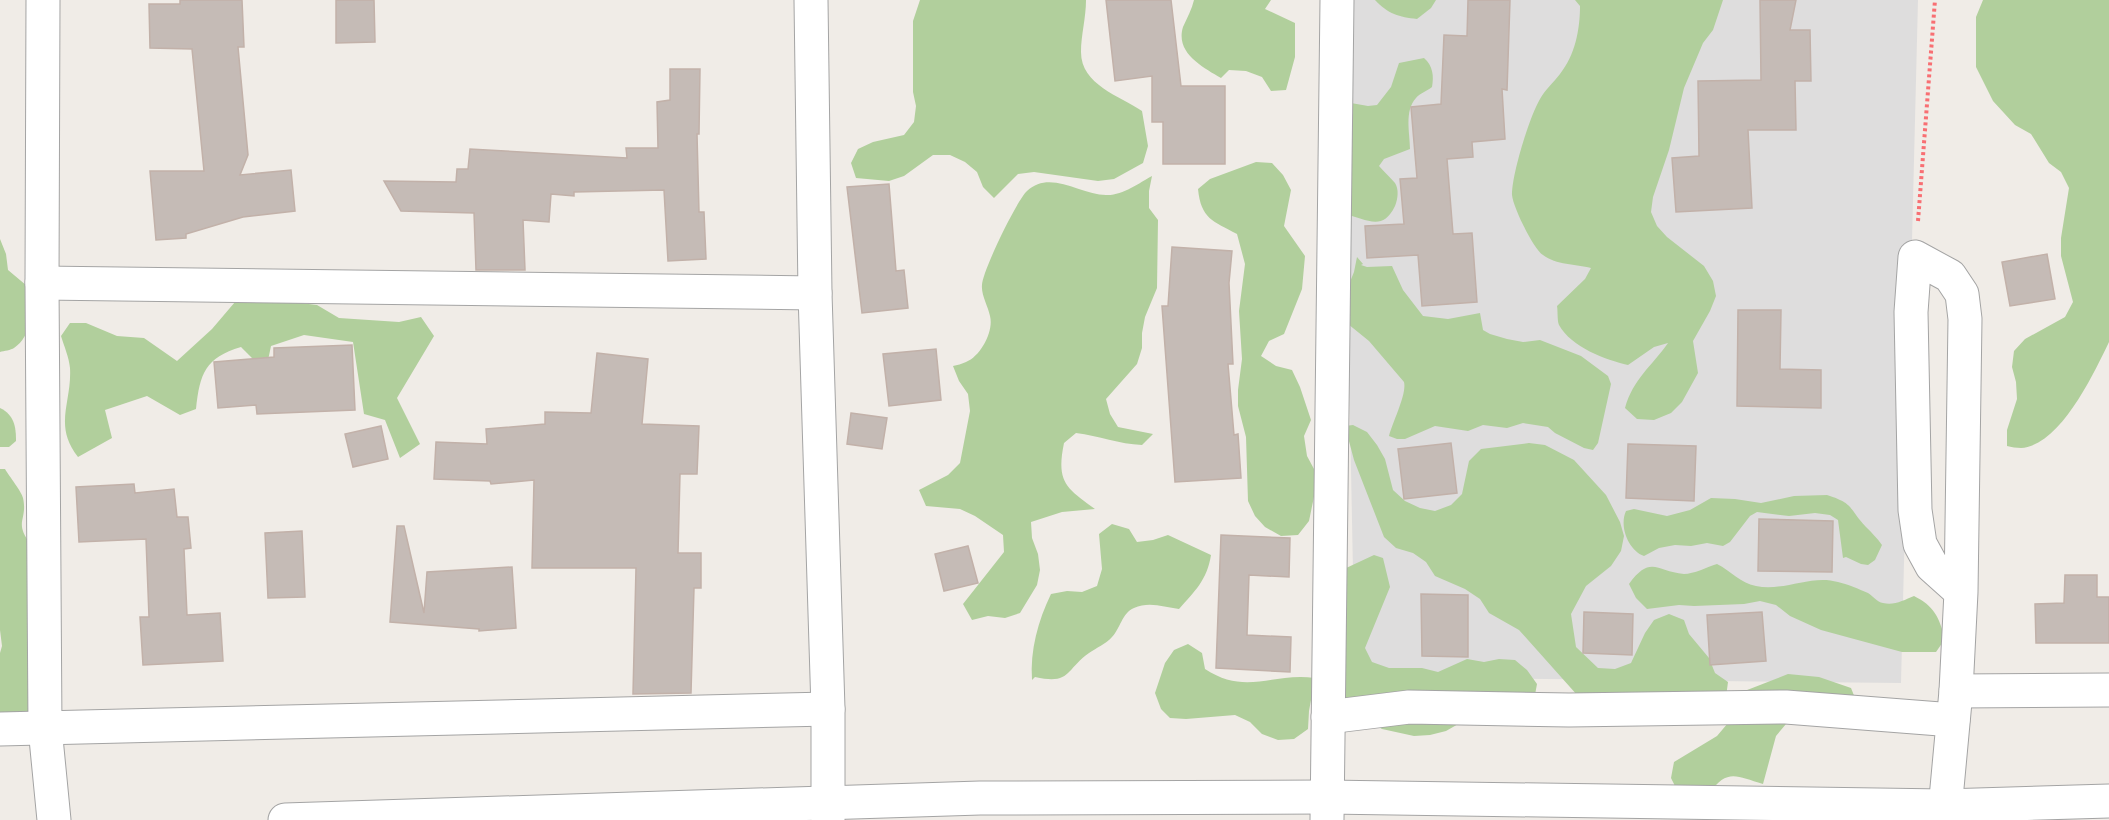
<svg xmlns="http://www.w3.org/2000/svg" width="2109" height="820" font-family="Signika,sans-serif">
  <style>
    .residential { fill: #dedddd }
    .forest { fill: #b1cf9c }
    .building { fill: #c5bbb6; stroke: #c2b1a9; stroke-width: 1.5 }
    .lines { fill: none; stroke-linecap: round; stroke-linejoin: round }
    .minor-casing { stroke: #a4a4a4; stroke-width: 35 }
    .path { stroke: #f86f73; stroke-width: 4; stroke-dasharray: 3 3; stroke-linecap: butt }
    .minor { stroke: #fff; stroke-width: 33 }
  </style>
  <rect width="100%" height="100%" fill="#f0ece7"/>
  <!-- residential -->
  <polygon class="residential" points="1342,0 1918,0 1901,683 1355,677"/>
  <!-- forest -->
  <g class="forest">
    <path d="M920,0H1086C1086,18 1081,35 1081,52C1081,85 1120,96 1142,111L1148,146L1143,163L1114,179L1098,181L1034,172L1018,174L994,198L983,187L977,172L965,162L950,155H933L904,176L889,181L856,178L851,163L858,149L873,142L904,135L914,122L916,106L913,92V21Z"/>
    <path d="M1194,0H1271L1265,9L1295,23V57L1286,90L1271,91L1262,77L1246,71L1229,70L1221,78C1203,67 1175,53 1183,27C1187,18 1192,9 1194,0Z"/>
    <path d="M1375,0H1436L1431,8L1417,19C1399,17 1388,14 1375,0Z"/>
    <path d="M1575,0H1723L1713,30L1703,43L1684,88L1669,150L1653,197L1651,212L1657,226L1667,237L1704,266L1713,281L1716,296L1710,311L1693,341L1698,373L1682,402L1671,413L1654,420L1637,419L1625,408C1633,379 1652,366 1668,343L1654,347L1628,365C1606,360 1571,347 1559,325C1557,320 1558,311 1557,306L1585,279L1591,268C1576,264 1556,265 1543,255C1533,248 1513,207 1512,195C1512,174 1529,118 1540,99C1545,90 1553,83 1560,74C1575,55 1580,30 1580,6Z"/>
    <path d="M1983,0H2109V342C2094,373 2060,446 2021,448C2017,448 2011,447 2007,446V430L2017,399L2016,382L2012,367L2014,351L2025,339L2065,317L2073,302L2061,256V238L2069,188L2061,172L2049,163L2031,134L2015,125L1993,101L1976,67V17Z"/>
    <path d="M1424,58C1433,66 1434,76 1432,87C1427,91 1420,93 1416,98C1404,111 1410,133 1410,149L1384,159L1379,166C1384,172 1390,177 1395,183C1399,189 1398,199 1395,206C1382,233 1366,218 1344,214L1351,103L1368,106L1377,105L1391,87L1399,63Z"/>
    <path d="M1256,162L1272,163L1283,175L1291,190L1284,226L1305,256L1302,289L1284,334L1269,341L1261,356L1276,366L1292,370L1300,387L1311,420L1304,436L1307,456L1314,469L1316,487L1309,521L1298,535L1281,536L1265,527L1255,516L1248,501L1246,437L1238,406V390L1242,359L1239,311L1245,264L1237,234C1213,221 1201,219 1198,189L1210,179Z"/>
    <path d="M1152,176L1149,191V208L1158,220L1157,288L1145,317L1142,333V348L1137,364L1106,399L1110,414L1118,427L1153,434L1142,445C1119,444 1099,436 1076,433L1064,443C1056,482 1066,488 1095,509L1062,512L1031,522L1032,538L1038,554L1040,570L1037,585L1020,613L1005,618L988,616L972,620L963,604L1004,552L1003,535L975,516L960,509L926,506L919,490L948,475L960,463L970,411L968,394L959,381L953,366C957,365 962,364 966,362C981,356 994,331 990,316C988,306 981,295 982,285C982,272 1017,200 1027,191C1050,169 1081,195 1106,195C1122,196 1139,183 1152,176Z"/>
    <path d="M0,239L6,254L8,270L33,291C32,310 32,336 14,348C11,350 4,351 0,352Z"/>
    <path d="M1357,257L1363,264L1361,265L1367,267L1392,266L1403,290L1423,316L1448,319L1480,313L1483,330L1490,334L1507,339L1523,342L1540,340L1581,356L1608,376L1611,384L1598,443L1593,450L1584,448L1555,433L1548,427L1523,423L1507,428L1483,425L1468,431L1435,426L1405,439H1397L1389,436C1393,421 1407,394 1404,382L1369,341L1348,324L1341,304L1354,272Z"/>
    <path d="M284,301L317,305L339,318L399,322L421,317L434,336L397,398L420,444L400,458L385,420L364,414L353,342L304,335L271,346L267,365L252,358L241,347C205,358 200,373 196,409L180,415L147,396L105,410L112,438L78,457C53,425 72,403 70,368C69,357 64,346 61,336L70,323H86L117,336L144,338L177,361L212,329L235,302Z"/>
    <path d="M0,408C14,415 16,426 16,441L9,447H0Z"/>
    <polygon points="1353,425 1367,432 1377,445 1385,459 1393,490 1405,501 1420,508 1435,511 1451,505 1462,494 1469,461 1481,449 1529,443 1545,445 1574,460 1606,495 1620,522 1624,536 1621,551 1611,566 1586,586 1571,614 1576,647 1598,668 1615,669 1631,663 1645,633 1654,620 1669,614 1684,620 1689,634 1709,658 1715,673 1728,682 1726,697 1586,705 1519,630 1489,613 1480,599 1465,589 1435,576 1426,562 1413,553 1396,548 1384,537 1354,460 1345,426"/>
    <path d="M0,469H5C9,476 22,492 23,498C28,521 13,521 31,545L33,704L28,711L0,724V653L2,646L0,630Z"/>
    <path d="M1827,495C1855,504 1848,508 1866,527C1872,533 1877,538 1882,545L1875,560L1868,565L1861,564L1846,557L1843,558L1838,520L1830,515L1815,513L1789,516L1757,512L1750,516L1730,542L1723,546L1707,543L1691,546L1675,545L1659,548L1644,556C1628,550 1619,526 1626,511L1634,509L1667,516L1690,510L1711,498L1735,499L1761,503L1794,496Z"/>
    <path d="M1112,524L1129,529L1137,542L1153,540L1168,535L1211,555C1207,580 1195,591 1179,609C1164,607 1149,601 1134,608C1122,613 1120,629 1112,637C1106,644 1096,648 1089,653C1065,670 1071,685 1035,677L1032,680C1030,650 1038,621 1051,594L1067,591L1082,592L1097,586L1102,569L1099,534Z"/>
    <polygon points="1374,555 1383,558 1390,587 1365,648 1372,662 1389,668 1422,668 1438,672 1467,659 1484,662 1499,659 1515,660 1527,670 1537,684 1534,700 1460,723 1446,731 1430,735 1414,736 1382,729 1351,711 1343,696 1344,569"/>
    <path d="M1717,564C1731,571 1740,583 1756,586C1783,592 1811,574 1838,582C1847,584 1859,589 1868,593C1873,596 1877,602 1883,603C1894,606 1904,600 1914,596C1934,606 1939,617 1945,639L1936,652H1902L1821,630L1790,616L1776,605L1760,601L1744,604L1694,606L1679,605L1647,609L1636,598L1629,584C1651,554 1657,572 1684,574C1694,574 1707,567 1717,564Z"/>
    <path d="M1188,644L1202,653L1205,669C1246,696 1273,672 1315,678L1309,711L1308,729L1294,739L1278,740L1262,734L1250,722L1235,715L1186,719L1170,718L1161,709L1155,693L1165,663L1174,650Z"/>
    <path d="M1788,674L1819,677L1851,688L1857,703L1786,724L1776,736L1763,784C1736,776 1727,768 1709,794L1677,790L1671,778L1674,762L1717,736L1728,723L1742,692Z"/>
  </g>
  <!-- building -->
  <g class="building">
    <polygon points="180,0 242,0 244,47 238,47 248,155 240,175 291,170 295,211 243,217 186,234 186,238 156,240 150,171 204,171 192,49 150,48 149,4 180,4"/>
    <polygon points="336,0 374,0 375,42 336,43"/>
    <polygon points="1106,0 1171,0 1181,86 1225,86 1225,164 1163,164 1163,122 1152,122 1152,76 1115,81"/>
    <polygon points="1468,0 1510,0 1507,90 1502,89 1505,139 1472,142 1473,157 1447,159 1453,234 1472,233 1477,302 1422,306 1418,255 1367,258 1365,226 1404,224 1400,179 1417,178 1411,107 1441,104 1444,35 1467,36"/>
    <polygon points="1760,0 1796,0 1790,30 1810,30 1811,81 1795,81 1796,130 1748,130 1752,208 1676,212 1672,158 1699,156 1698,81 1761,80"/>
    <polygon points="670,69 700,69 699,134 697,134 699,212 704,212 706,259 668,261 664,190 574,192 574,196 551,194 549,222 523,220 525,270 476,270 474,213 401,211 384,181 456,182 457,169 468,169 470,149 627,158 626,148 658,148 657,102 670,100"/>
    <polygon points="889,184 896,271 904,270 908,308 862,313 847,187"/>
    <polygon points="1172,247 1232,251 1229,283 1233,364 1228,364 1234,435 1238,434 1241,478 1175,482 1162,306 1168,306"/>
    <polygon points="2047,254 2055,299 2010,306 2002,262"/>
    <polygon points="1738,310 1781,310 1780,369 1821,370 1821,408 1737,406"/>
    <polygon points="352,345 355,410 257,414 256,405 218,408 214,362 274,357 274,348"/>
    <polygon points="936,349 941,400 889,406 883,354"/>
    <polygon points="597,353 648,359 642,424 699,426 697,474 680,474 678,553 701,553 701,588 694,588 691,693 633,694 636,568 532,568 534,480 491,484 490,481 434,479 436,442 487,444 486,429 545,424 545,412 591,413"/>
    <polygon points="851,413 887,418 882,449 847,444"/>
    <polygon points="381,426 388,459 353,467 345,434"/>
    <polygon points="1451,443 1457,493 1404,499 1398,449"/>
    <polygon points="1628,444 1696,446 1694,501 1626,498"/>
    <polygon points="134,484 135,493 174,489 177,517 188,517 191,548 184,549 187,615 220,613 223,661 143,665 140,617 149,617 146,539 79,542 76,487"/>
    <polygon points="1759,519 1833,521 1832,572 1758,571"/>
    <polygon points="397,526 404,526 424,613 427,572 512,567 516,628 479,631 479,629 390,622"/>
    <polygon points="302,531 305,597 268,598 265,533"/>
    <polygon points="1221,535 1290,538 1289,577 1249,575 1247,635 1291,637 1290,672 1216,668"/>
    <polygon points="968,546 978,583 944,591 935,554"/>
    <polygon points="2065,575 2097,575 2097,597 2109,597 2109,643 2036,643 2035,604 2064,603"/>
    <polygon points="1421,594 1468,595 1468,657 1422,656"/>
    <polygon points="1584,612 1633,614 1632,655 1583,653"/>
    <polygon points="1762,612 1766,661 1710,665 1707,615"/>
  </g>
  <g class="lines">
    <defs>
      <g id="minor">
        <polyline points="43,0 42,283 45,728 54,820"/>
        <polyline points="811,0 815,293 828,709 828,820"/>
        <polyline points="42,283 815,293"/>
        <polyline points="1956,691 2109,690"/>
        <polyline points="1328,717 1409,707 1569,710 1786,707 1953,720"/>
        <polyline points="0,729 828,709"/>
        <polyline points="285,820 980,798 1327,797 1944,806 2109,801"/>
        <polyline points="1327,820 1337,0"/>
        <polyline points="1944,820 1956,691 1961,592 1965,319 1962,294 1950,276 1915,257 1911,312 1915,510 1920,544 1932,566 1961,592"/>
      </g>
    </defs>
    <!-- minor casing -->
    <use href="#minor" class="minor-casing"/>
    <!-- path -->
    <polyline class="path" points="1918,221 1935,0"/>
    <!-- minor -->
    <use href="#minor" class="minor"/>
  </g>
</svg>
